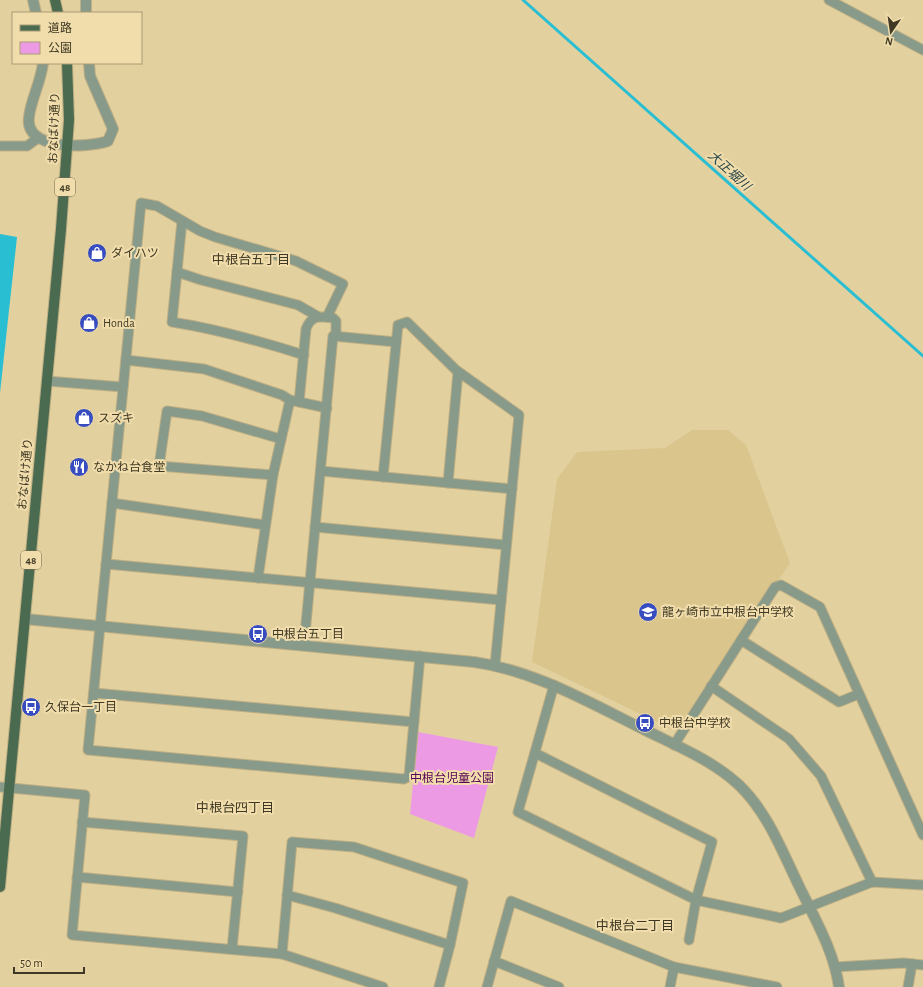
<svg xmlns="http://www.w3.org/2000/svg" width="923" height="987" font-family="'Alegreya Sans','Noto Sans JP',sans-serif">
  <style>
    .built { fill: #dac58d }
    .green { fill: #ed9ae5 }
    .water { fill: #2abed3 }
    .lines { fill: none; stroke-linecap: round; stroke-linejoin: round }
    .stream { stroke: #2abed3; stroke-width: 3 }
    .minor-casing { stroke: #beaf84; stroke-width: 11 }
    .tertiary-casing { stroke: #beaf84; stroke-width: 12 }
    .primary-casing { stroke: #beaf84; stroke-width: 12 }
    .minor { stroke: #889a8a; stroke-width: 9 }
    .tertiary { stroke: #889a8a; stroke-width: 10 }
    .primary { stroke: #4a6b50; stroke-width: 10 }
    .labels { text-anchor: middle; stroke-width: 4; stroke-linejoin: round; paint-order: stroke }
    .shield { fill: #f0ddab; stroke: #746a4c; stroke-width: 1 }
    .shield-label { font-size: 11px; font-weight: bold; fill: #3f3824 }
    .street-label { font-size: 12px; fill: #3f3824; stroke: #f0ddab }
    .poi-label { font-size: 12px; fill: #3f3824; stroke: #f0ddab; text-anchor: start }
    .park-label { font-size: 12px; fill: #590556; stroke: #f0ddab }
    .water-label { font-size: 13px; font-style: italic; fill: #264449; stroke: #f0ddab }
    .neighbourhood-label { font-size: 13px; fill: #3f3824; stroke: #f0ddab }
  </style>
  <rect width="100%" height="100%" fill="#e2d09f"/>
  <!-- built -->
  <polygon class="built" points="692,430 728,430 746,445 790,563 676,731 532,662 557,479 577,452 665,448"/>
  <!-- green -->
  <polygon class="green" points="418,732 498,747 474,838 410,814"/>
  <!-- water -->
  <polygon class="water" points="0,234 17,237 0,393"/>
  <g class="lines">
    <!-- stream -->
    <polyline class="stream" points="523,0 923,356"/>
    <defs>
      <g id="minor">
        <polyline points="829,0 923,50"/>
        <polyline points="0,146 27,146 38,138"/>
        <path d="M182,221L172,322C217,329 260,341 304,355"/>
        <polyline points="177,272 201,280 298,305 317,316"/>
        <polyline points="327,317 343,284 296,261 215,237 200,231 157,206 141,203 88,750 404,779 409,776 420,656"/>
        <polyline points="126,360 204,369 282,395 290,400 327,408"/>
        <polyline points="47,381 123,387"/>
        <path d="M299,402L306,329C311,315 320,316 333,318L336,321V336"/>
        <polyline points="321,471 512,489"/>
        <polyline points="273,475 159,466 167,411 202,416 281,439"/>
        <polyline points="383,477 398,325 407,322 456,370 519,415 495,665"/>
        <polyline points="448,483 458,372"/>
        <polyline points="112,503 265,525"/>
        <polyline points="315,527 506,545"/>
        <polyline points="106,564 501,600"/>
        <polyline points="258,578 273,475 290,400"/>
        <polyline points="741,640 839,702 859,694"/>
        <polyline points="304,645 333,336 396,342"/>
        <polyline points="554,685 518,812 696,900 781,918 872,882 923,885"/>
        <polyline points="711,686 789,739 821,776 872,882"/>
        <polyline points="94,693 414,722"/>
        <polyline points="674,745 775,587 781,585 820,607 923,835"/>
        <polyline points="535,753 712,842 696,900 689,940"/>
        <polyline points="0,787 85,795 72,935 282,954 383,987"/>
        <polyline points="82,822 243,836 232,949"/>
        <polyline points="77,877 238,892"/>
        <polyline points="287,895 335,908 450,945"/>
        <polyline points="282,954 292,842 354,847 463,883 450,945 439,987"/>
        <polyline points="494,961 559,987"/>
        <polyline points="835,967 904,963 923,965"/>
        <polyline points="487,987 511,901 674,967 777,987"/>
        <polyline points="670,987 674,967"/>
        <polyline points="908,987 912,964"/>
      </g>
      <g id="tertiary">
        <polyline points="33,0 36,13"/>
        <polyline points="86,13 86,0"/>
        <path d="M43,63C41,82 31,99 29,117C24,151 88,148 108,141L113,129L90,76L89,63"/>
        <path d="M25,619L474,662C536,671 590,703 645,730C677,746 712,760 739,785C768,813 782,851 799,886C815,919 834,951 839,987"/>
      </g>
      <g id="primary">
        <polyline points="55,0 58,13"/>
        <polyline points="0,887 61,229 69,120 67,63"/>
      </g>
    </defs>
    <!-- minor casing -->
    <use href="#minor" class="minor-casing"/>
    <!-- tertiary casing -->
    <use href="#tertiary" class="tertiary-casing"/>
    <!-- primary casing -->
    <use href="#primary" class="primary-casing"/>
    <!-- minor -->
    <use href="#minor" class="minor"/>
    <!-- tertiary -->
    <use href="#tertiary" class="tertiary"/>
    <!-- primary -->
    <use href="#primary" class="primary"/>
  </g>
  <!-- icons -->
  <defs>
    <symbol id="shop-disc" viewBox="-11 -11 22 22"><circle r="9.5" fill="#374dbf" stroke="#f0ddab"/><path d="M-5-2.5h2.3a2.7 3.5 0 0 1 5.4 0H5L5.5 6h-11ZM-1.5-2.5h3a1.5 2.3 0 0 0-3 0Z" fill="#fff"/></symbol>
    <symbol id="restaurant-disc" viewBox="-11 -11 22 22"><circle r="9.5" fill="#374dbf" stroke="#f0ddab"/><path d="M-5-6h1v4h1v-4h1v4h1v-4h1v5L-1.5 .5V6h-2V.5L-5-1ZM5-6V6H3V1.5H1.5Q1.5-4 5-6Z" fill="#fff"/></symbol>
    <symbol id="school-disc" viewBox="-11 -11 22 22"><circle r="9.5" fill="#374dbf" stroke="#f0ddab"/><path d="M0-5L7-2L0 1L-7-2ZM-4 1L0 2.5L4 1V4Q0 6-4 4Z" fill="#fff"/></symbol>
    <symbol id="bus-disc" viewBox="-11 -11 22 22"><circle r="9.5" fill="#374dbf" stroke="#f0ddab"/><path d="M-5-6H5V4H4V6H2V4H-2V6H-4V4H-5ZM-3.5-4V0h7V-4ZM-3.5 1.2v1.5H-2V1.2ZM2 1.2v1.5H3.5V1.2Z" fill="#fff"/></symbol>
  </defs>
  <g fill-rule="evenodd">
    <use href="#shop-disc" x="86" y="242" width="22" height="22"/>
    <use href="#shop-disc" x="78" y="312" width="22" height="22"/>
    <use href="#shop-disc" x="73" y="407" width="22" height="22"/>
    <use href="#restaurant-disc" x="68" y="456" width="22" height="22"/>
    <use href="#school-disc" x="637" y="601" width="22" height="22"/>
    <use href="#bus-disc" x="247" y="623" width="22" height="22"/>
    <use href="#bus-disc" x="20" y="696" width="22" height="22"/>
    <use href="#bus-disc" x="634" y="712" width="22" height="22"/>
  </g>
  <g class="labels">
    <!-- shield labels -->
    <g class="shield">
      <rect x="55" y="178" width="20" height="18" rx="3"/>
      <rect x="21" y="551" width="20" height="18" rx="3"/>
    </g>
    <g class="shield-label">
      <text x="65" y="191">48</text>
      <text x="31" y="564">48</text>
    </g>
    <!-- street labels -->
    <g class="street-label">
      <text transform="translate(54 128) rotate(-88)" y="4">おなばけ通り</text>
      <text transform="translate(25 474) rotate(-85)" y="4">おなばけ通り</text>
    </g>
    <!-- poi labels -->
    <g class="poi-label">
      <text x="111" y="257">ダイハツ</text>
      <text x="103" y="327">Honda</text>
      <text x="98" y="422">スズキ</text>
      <text x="93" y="471">なかね台食堂</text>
      <text x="662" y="616">龍ヶ崎市立中根台中学校</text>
      <text x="272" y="638">中根台五丁目</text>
      <text x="45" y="711">久保台一丁目</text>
      <text x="659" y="727">中根台中学校</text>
    </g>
    <!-- park labels -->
    <g class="park-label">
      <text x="452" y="782">中根台児童公園</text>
    </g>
    <!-- water labels -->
    <g class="water-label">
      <text transform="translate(730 170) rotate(42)" y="5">大正堀川</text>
    </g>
    <!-- neighbourhood labels -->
    <g class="neighbourhood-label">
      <text x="251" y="264">中根台五丁目</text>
      <text x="235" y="812">中根台四丁目</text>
      <text x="635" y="930">中根台二丁目</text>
    </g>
  </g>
  <!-- legend -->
  <rect x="12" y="12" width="130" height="52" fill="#f0ddab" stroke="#a99b75"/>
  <rect x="20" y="25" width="20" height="6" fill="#4a6b50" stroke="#a99b75"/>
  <text x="48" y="32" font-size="12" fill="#3f3824">道路</text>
  <rect x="20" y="42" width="20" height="12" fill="#ed9ae5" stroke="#a99b75"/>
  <text x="48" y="52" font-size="12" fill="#3f3824">公園</text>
  <!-- north arrow -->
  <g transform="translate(891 32) rotate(193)" stroke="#f0ddab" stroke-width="3" paint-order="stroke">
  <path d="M0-3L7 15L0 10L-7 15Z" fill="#3f3824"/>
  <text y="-6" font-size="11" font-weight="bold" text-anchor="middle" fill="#3f3824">N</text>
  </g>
  <!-- scale -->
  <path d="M14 967v6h70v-6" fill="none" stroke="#3f3824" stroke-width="2"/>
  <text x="20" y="967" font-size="12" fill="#3f3824" stroke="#f0ddab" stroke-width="3" paint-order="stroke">50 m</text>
</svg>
